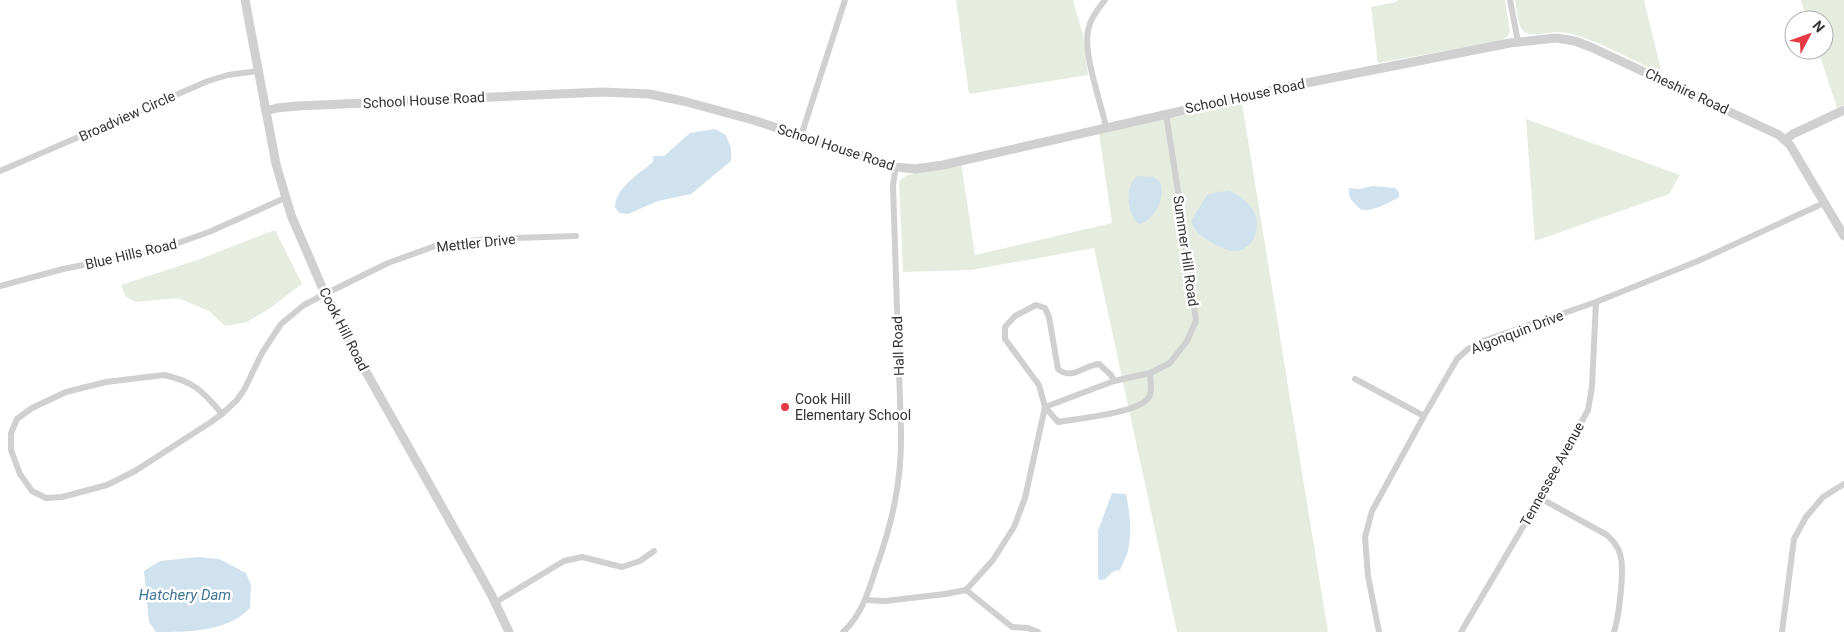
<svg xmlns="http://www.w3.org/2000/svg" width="1844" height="632" font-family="Roboto,sans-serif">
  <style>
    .green { fill: #e6ecdf }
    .water { fill: #cfe2ee }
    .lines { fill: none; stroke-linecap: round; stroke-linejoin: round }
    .minor { stroke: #d0d0d0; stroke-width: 6 }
    .tertiary { stroke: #d0d0d0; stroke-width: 9 }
    .poi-dot { fill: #e63946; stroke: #fff; stroke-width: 2 }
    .labels { text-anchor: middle; stroke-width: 5; stroke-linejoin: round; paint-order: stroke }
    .street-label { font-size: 14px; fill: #333; stroke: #fff }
    .poi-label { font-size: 14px; fill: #333; stroke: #fff; text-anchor: start }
    .water-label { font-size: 15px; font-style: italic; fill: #3f7597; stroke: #fff }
  </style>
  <rect width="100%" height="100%" fill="#fff"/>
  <!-- green -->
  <g class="green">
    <polygon points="956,0 1073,0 1083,35 1088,75 969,94"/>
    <polygon points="1398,0 1505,0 1510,32 1507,37 1500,41 1378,63 1371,7 1396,2"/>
    <path d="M1515,0H1644L1662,74C1635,61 1587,34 1559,32C1549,31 1534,38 1525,32C1517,27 1517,9 1515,0Z"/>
    <polygon points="1801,0 1844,0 1844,105 1837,108 1818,50 1824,50 1824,20 1807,20"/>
    <polygon points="1242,103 1328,632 1177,632 1094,248 971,270 903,272 899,181 907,175 961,163 975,255 1112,223 1099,133"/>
    <polygon points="1526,119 1680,175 1669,194 1535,241"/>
    <polygon points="275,230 302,284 269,309 247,322 225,326 209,311 178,298 136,302 125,296 121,285 200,259"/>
  </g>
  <!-- water -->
  <g class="water">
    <path d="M715,129L726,135L731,148V161L691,194L658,201L628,214L619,213L615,207C616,187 639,174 653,162V156H664L690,133Z"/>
    <path d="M1138,176L1153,177L1160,182C1166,197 1155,220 1139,224C1126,214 1124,184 1138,176Z"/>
    <path d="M1373,186L1395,188L1399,192V197C1391,202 1373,211 1364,210C1359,209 1357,206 1354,203C1350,199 1348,194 1349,188L1359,189Z"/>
    <path d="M1229,191C1239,195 1251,203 1255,214C1261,229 1253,251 1234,251C1226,251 1219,246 1212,243C1203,238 1194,231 1191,221L1207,195L1218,192Z"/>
    <path d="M1112,493L1126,494C1130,513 1132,531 1128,551C1126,558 1122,564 1120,570L1114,571L1105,579L1101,580L1098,579V531Z"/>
    <path d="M198,557L219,559L246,573L251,585L250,608C227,632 188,632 156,632L149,622L144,571L160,561Z"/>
  </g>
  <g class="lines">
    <!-- minor -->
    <g class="minor">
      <path d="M1105,0C1098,9 1090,19 1088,31C1083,53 1101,103 1106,127"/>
      <polyline points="1510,0 1518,42"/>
      <polyline points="801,136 845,0"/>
      <polyline points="0,171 208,81 228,75 258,71"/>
      <polyline points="0,286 63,269 158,250 209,232 285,198"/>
      <path d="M164,375C193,381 203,391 222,414L211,422L135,471L107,485L62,497L46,498L32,491L20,474L11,450V433L17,419L32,408L66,392L106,382Z"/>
      <polyline points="1355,379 1424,416"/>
      <path d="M1114,381L1111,375L1099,364C1084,365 1072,381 1058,369L1049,317L1045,308L1036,305L1015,316L1005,327V339L1039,385L1045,407L1058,422C1076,419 1140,413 1149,397C1153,391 1150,380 1150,373"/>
      <polyline points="222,414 237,400 244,390 262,353 281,324 304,305 325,294 388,263 438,245 487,239 576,236"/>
      <path d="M1540,498L1607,535C1613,541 1618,546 1620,554C1625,569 1619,616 1614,632"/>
      <polyline points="966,590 1012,627 1028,628 1038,632"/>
      <polyline points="865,600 885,601 945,594 966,590 993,560 1014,527 1025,498 1045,407 1114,381 1150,373 1170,363 1187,341 1196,321 1182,217 1166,114"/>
      <polyline points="496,602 564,561 582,557 622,567 640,561 654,551"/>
      <path d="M843,632C861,616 868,593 875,571C892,524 902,482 901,431L893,185L896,167"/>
      <polyline points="1379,632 1368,576 1365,537 1372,511 1424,416 1457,359 1468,349 1486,340 1596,302 1698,261 1824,203"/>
      <polyline points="1461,632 1540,498 1588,410 1592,387 1596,302"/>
      <polyline points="1782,632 1794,539 1806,517 1823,497 1844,484"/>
    </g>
    <!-- tertiary -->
    <g class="tertiary">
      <polyline points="245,0 276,164 291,215 325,294 347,338 491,594 509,632"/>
      <polyline points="266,111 277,108 298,106 602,92 649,94 683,101 753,120 896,167 915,169 943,165 1296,85 1510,43 1556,38 1575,41 1593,48 1779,135 1790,145 1844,236"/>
      <polyline points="1785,140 1793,134 1844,110"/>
    </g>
  </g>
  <!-- markers -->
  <circle class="poi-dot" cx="785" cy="407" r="5"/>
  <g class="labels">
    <!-- street labels -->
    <g class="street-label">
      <text transform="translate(1687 91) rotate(25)" y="5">Cheshire Road</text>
      <text transform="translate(1245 96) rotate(-12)" y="5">School House Road</text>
      <text transform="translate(424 100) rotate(-3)" y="5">School House Road</text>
      <text transform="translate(127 116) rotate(-24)" y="5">Broadview Circle</text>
      <text transform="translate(836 147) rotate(18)" y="5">School House Road</text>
      <text transform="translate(476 243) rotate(-6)" y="5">Mettler Drive</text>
      <text transform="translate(1186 251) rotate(82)" y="5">Summer Hill Road</text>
      <text transform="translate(131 254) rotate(-13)" y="5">Blue Hills Road</text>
      <text transform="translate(344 329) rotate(63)" y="5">Cook Hill Road</text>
      <text transform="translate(1517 332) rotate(-21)" y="5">Algonquin Drive</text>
      <text transform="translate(898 346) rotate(-92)" y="5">Hall Road</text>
      <text transform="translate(1552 474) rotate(-61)" y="5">Tennessee Avenue</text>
    </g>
    <!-- poi labels -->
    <g class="poi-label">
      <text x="795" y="404">Cook Hill<tspan x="795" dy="16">Elementary School</tspan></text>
    </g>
    <!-- water labels -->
    <g class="water-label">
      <text x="185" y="600">Hatchery Dam</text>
    </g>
  </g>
  <!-- north arrow -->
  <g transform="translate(1809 35) rotate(49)"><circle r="24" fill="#ffffff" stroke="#adadad"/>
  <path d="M0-4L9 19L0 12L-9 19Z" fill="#e63946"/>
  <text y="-8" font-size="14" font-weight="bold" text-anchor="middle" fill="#333333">N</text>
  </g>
</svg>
